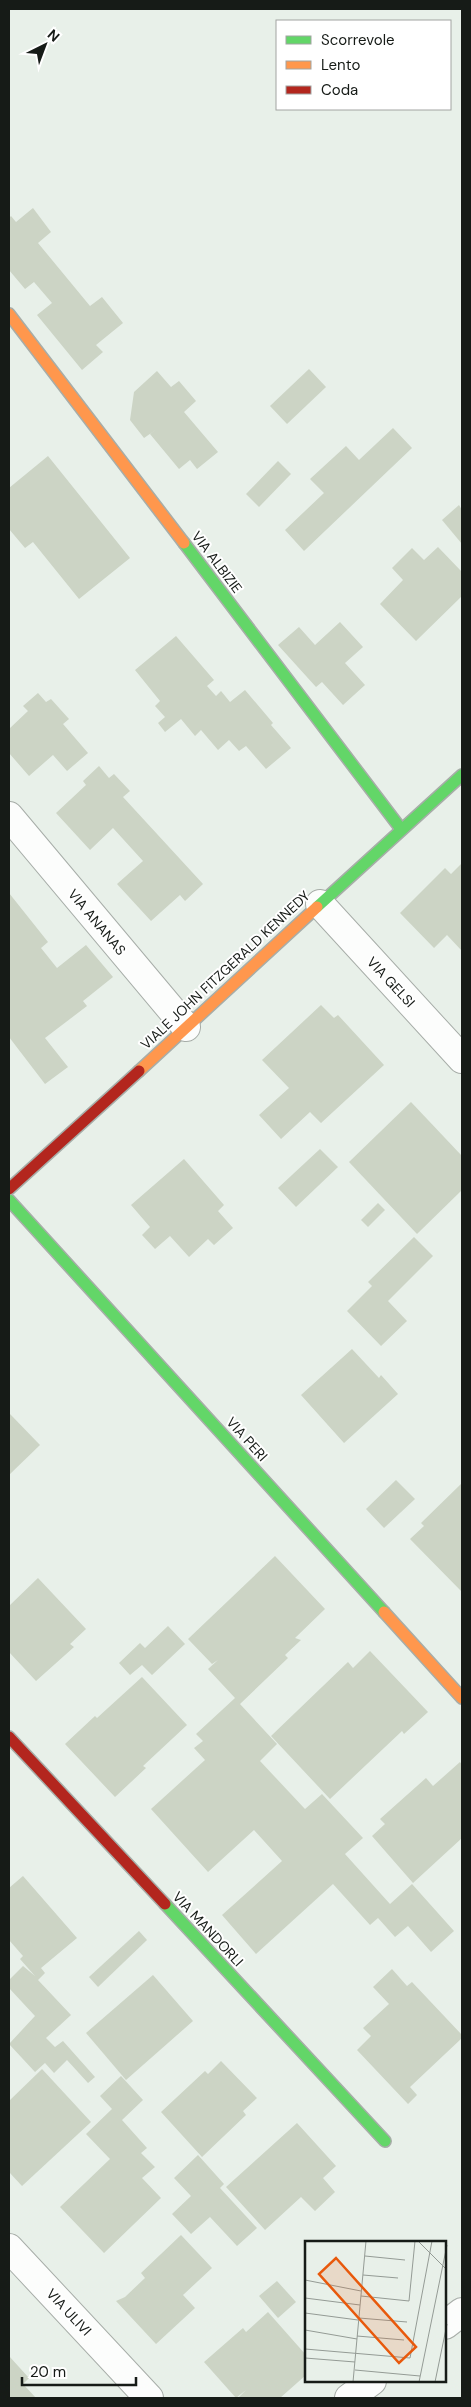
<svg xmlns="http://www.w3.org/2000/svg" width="471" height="2407" font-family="'DM Sans',sans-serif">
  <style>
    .building { fill: #ccd4c5 }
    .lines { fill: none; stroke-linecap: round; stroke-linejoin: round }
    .street-casing { stroke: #a7ada8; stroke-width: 30 }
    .fast-casing { stroke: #a7ada8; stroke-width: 14 }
    .slow-casing { stroke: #a7ada8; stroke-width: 14 }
    .jam-casing { stroke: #a7ada8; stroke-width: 14 }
    .street { stroke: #fcfdfc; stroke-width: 28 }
    .fast { stroke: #63d668; stroke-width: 11 }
    .slow { stroke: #ff974d; stroke-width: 11 }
    .jam { stroke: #b3261e; stroke-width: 11 }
    .labels { text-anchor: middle; stroke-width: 4; stroke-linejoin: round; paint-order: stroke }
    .street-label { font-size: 14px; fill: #161b17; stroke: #fff }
    .inset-road { fill: none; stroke: #949b95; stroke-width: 1 }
    .view { fill: #e8590c; fill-opacity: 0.15; stroke: #e8590c; stroke-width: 2.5 }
    .inset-edge { fill: none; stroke: #161b17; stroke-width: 2.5 }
  </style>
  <rect width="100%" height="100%" fill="#e8f0e9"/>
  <!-- building -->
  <g class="building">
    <polygon points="33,208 51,232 38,243 90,306 102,297 123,323 96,345 103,352 82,370 37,315 52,303 34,282 25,289 9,270 9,218 11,216 16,222"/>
    <polygon points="309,369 326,387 287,424 270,406"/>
    <polygon points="157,371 171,387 179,381 196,401 184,412 218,452 197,469 190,460 179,469 150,434 157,429 144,438 130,420 134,392"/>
    <polygon points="393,428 412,448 304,551 285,530 324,493 310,479 346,446 359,460"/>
    <polygon points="48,456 130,558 79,599 33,542 25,548 9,529 9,488"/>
    <polygon points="278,461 291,474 259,507 246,494"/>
    <polygon points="459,505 462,510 462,544 442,520"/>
    <polygon points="438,547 462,572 462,596 416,641 380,604 403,580 392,568 412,548 424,560"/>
    <polygon points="340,622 363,647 345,663 365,685 343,705 322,682 316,687 278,645 299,627 315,645"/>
    <polygon points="176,636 214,680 207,686 216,696 221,691 230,702 245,690 273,723 271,725 291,748 266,769 246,746 239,751 229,740 218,750 201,730 195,736 181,719 165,732 158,723 165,717 155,706 160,701 135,670"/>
    <polygon points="38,693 46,702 51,699 69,719 63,724 88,753 67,771 53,755 29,776 9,753 9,729 28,711 23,706"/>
    <polygon points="99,766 109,778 114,774 130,791 123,797 203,884 185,901 180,895 151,921 117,884 143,861 113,828 90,850 56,813 86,785 83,781"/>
    <polygon points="462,863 462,951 447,935 434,948 400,913 445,868 451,874"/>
    <polygon points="9,893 48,942 41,948 57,968 86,945 113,977 83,1001 87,1006 45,1038 68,1067 45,1084 9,1037"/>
    <polygon points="321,1005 334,1018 338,1015 384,1065 321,1123 310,1112 281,1139 259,1115 289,1088 262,1060"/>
    <polygon points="411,1102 462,1156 462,1190 417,1234 349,1162"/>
    <polygon points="320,1149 338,1167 296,1207 278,1188"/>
    <polygon points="184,1159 224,1205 218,1211 233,1228 214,1245 208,1239 189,1257 170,1236 155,1249 142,1235 150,1227 131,1205"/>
    <polygon points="378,1203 385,1210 368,1227 361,1220"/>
    <polygon points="414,1237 433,1256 388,1301 407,1321 381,1346 347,1311 372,1286 368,1282"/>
    <polygon points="352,1349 379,1378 381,1375 398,1394 344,1443 301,1395"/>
    <polygon points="9,1413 40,1445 9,1475"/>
    <polygon points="396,1480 415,1499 384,1528 366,1509"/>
    <polygon points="462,1483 462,1592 410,1539 424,1526 421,1523"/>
    <polygon points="275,1556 325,1609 295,1638 301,1640 285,1655 288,1658 240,1704 277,1744 260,1761 305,1809 322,1794 363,1838 345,1854 390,1904 412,1884 454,1931 431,1952 408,1926 395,1937 378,1918 370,1925 333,1884 256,1954 222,1915 282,1861 254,1830 208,1872 151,1809 205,1760 194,1748 203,1741 196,1734 235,1698 208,1669 218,1660 212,1664 188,1639"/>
    <polygon points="38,1578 86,1629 70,1644 74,1647 36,1681 9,1652 9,1606"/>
    <polygon points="168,1626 185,1644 152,1675 142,1665 130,1675 119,1663 140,1643 145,1648"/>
    <polygon points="370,1651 428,1712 404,1734 402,1731 330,1799 271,1736 348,1662 353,1668"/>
    <polygon points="142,1677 187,1725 143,1766 146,1768 115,1797 65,1744 95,1716 97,1718"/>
    <polygon points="460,1762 462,1765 462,1838 413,1883 372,1836 385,1824 380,1819 426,1778 433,1786"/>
    <polygon points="23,1876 77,1938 41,1968 45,1973 38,1980 71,2015 46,2038 55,2047 63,2041 95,2077 88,2083 67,2060 54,2073 45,2063 35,2072 9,2044 35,2016 9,1988 9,1980 23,1966 35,1976 20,1959 23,1956 9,1940 9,1888"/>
    <polygon points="139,1931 147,1940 98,1987 89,1977"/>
    <polygon points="392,1969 407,1986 412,1982 462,2035 462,2038 410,2087 417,2095 408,2104 357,2050 371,2036 363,2028 389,2004 373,1987"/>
    <polygon points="153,1975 193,2021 126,2080 86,2033"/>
    <polygon points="221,2061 257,2098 243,2111 246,2115 202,2157 161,2112 205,2071 208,2074"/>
    <polygon points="42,2069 91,2122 22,2186 9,2172 9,2101"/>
    <polygon points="121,2076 143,2100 122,2120 147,2148 141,2153 155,2167 142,2178 161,2198 104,2253 60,2207 110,2159 86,2134 112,2109 100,2096"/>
    <polygon points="297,2123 336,2166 323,2178 335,2192 315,2211 301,2197 265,2230 226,2187"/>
    <polygon points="198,2155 224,2184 220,2188 257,2228 237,2246 210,2217 191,2234 172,2214 191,2196 174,2178"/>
    <polygon points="181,2235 212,2268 183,2295 195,2308 156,2344 116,2301 125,2297 145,2278 141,2273"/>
    <polygon points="277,2281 296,2302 278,2318 259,2296"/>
    <polygon points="268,2312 306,2355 306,2375 280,2398 238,2398 246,2390 236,2398 204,2362 243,2328 246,2332"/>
    <polygon points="9,2356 29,2378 23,2384 36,2398 9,2398"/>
  </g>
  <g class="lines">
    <defs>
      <g id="street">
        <polyline points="9,816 186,1027"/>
        <polyline points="320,904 462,1059"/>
        <polyline points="9,2248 149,2398"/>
        <polyline points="445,2325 462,2312"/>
        <polyline points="349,2398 372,2381"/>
      </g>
      <g id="fast">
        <polyline points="184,543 401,829"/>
        <polyline points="317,907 462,775"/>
        <polyline points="9,1200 384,1612"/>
        <polyline points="165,1904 385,2141"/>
      </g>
      <g id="slow">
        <polyline points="9,314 184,543"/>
        <polyline points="139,1071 317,907"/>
        <polyline points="384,1612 462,1698"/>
      </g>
      <g id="jam">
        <polyline points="9,1189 139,1071"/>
        <polyline points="9,1737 165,1904"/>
      </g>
    </defs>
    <!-- street casing -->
    <use href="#street" class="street-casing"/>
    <!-- fast casing -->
    <use href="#fast" class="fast-casing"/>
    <!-- slow casing -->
    <use href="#slow" class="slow-casing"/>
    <!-- jam casing -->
    <use href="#jam" class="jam-casing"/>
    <!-- street -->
    <use href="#street" class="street"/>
    <!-- fast -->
    <use href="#fast" class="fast"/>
    <!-- slow -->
    <use href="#slow" class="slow"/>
    <!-- jam -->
    <use href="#jam" class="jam"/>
  </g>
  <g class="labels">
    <!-- street labels -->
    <g class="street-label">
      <text transform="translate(217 562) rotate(53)" y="5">VIA ALBIZIE</text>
      <text transform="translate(97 922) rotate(50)" y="5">VIA ANANAS</text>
      <text transform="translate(225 970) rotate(-43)" y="5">VIALE JOHN FITZGERALD KENNEDY</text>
      <text transform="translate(391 982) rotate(47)" y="5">VIA GELSI</text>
      <text transform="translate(247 1439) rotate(48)" y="5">VIA PERI</text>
      <text transform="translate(208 1929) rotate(47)" y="5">VIA MANDORLI</text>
      <text transform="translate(69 2312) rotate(47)" y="5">VIA ULIVI</text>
    </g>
  </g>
  <!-- overview -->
  <g transform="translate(305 2241)">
    <rect width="141" height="141" fill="#e8f0e9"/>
    <path class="inset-road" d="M113,0L142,29M60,15L100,19M58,34L93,37M0,39L56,50M56,55L104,60L110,0M0,57L55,64M0,72L53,79M54,77L102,81M0,89L52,98M52,95L99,99M0,108L105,117L127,0M0,117L50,121M50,129L115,135M48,141L61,0M114,141L142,4M130,141L142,83"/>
    <path class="view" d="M31,17L111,106L94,122L14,33Z"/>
    <rect width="141" height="141" class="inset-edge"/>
  </g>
  <!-- border -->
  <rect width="471" height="2407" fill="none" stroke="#161b17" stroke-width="20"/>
  <!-- legend -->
  <rect x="276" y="20" width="175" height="90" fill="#ffffff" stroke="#a2a4a2"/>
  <rect x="286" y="36" width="25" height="8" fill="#63d668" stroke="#a2a4a2"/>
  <text x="321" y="45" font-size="15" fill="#161b17">Scorrevole</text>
  <rect x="286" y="61" width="25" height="8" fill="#ff974d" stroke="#a2a4a2"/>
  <text x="321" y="70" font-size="15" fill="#161b17">Lento</text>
  <rect x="286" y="86" width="25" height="8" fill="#b3261e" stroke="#a2a4a2"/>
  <text x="321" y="95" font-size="15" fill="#161b17">Coda</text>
  <!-- north arrow -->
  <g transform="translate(45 45) rotate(42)" stroke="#ffffff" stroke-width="4" paint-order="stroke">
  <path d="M0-4L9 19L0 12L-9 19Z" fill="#161b17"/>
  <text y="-8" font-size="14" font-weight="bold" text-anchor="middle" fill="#161b17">N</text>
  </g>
  <!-- scale -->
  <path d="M22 2377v8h114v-8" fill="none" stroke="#161b17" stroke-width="2.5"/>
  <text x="30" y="2377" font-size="15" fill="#161b17" stroke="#ffffff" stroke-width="4" paint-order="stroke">20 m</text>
</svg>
